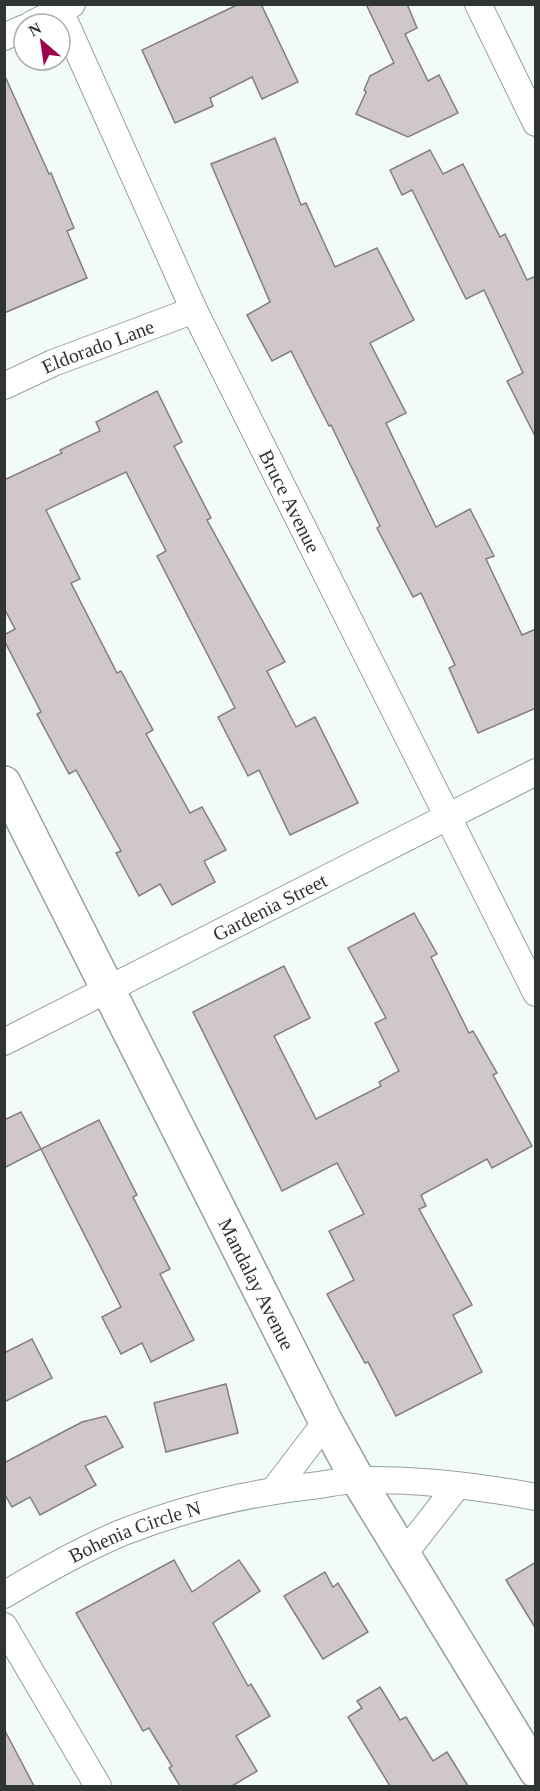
<svg xmlns="http://www.w3.org/2000/svg" width="540" height="1791" font-family="Georgia,serif">
  <style>
    .building { fill: #cfc7c9; stroke: #857e80; stroke-width: 1.5 }
    .lines { fill: none; stroke-linecap: round; stroke-linejoin: round }
    .street-casing { stroke: #989f9f; stroke-width: 28 }
    .secondary-casing { stroke: #989f9f; stroke-width: 36 }
    .street { stroke: #fff; stroke-width: 26 }
    .secondary { stroke: #fff; stroke-width: 33 }
    .labels { text-anchor: middle; stroke-width: 4.5; stroke-linejoin: round; paint-order: stroke }
    .street-label { font-size: 20px; fill: #313434; stroke: #fff }
  </style>
  <rect width="100%" height="100%" fill="#f2fafa"/>
  <!-- building -->
  <g class="building">
    <polygon points="239,4 261,4 298,82 262,99 252,77 210,98 213,106 175,123 142,50"/>
    <polygon points="366,4 407,4 417,28 405,34 428,81 439,75 458,113 408,137 356,114 366,92 364,90 370,76 394,63"/>
    <polygon points="4,74 49,174 51,173 74,228 67,231 87,278 4,313"/>
    <polygon points="275,138 301,205 306,203 335,267 377,248 414,320 370,343 406,413 386,423 436,527 470,509 494,556 486,559 522,635 536,629 536,708 478,733 449,668 455,665 421,593 413,597 377,528 380,526 331,425 329,426 291,351 272,361 247,315 270,302 211,164"/>
    <polygon points="430,150 443,174 463,164 500,237 505,234 527,280 536,276 536,438 507,381 523,373 484,290 466,299 412,190 402,195 390,170"/>
    <polygon points="157,391 182,442 174,446 211,518 207,520 285,662 267,671 296,727 315,717 358,803 290,835 259,770 248,776 218,717 235,708 157,556 166,551 126,472 46,510 80,579 71,583 117,673 121,671 153,730 146,734 190,813 202,807 226,850 204,861 215,882 172,905 160,884 139,896 116,853 121,851 76,770 69,774 37,714 41,712 4,640 4,635 15,629 4,608 4,480 62,453 60,450 100,431 96,422"/>
    <polygon points="414,913 437,954 431,957 469,1033 473,1031 497,1073 493,1075 532,1146 492,1168 487,1159 421,1195 426,1206 419,1209 472,1305 453,1315 482,1372 396,1416 368,1362 365,1363 327,1294 354,1280 329,1231 364,1214 337,1163 282,1191 193,1012 284,966 310,1018 274,1036 316,1119 381,1086 379,1082 399,1071 375,1023 386,1018 348,948"/>
    <polygon points="21,1112 41,1149 4,1168 4,1120"/>
    <polygon points="99,1120 137,1195 133,1197 170,1269 160,1274 194,1340 151,1362 142,1343 121,1354 102,1317 121,1307 41,1149"/>
    <polygon points="32,1339 52,1378 4,1402 4,1353"/>
    <polygon points="226,1384 238,1433 166,1452 154,1403"/>
    <polygon points="106,1416 123,1447 85,1466 96,1485 40,1515 30,1497 12,1507 4,1493 4,1463 82,1422"/>
    <polygon points="174,1560 192,1592 239,1560 260,1591 213,1623 248,1686 251,1684 270,1716 236,1736 257,1771 232,1786 180,1786 169,1768 172,1766 149,1728 143,1731 76,1613"/>
    <polygon points="536,1562 536,1629 506,1580"/>
    <polygon points="325,1572 333,1587 338,1583 368,1632 323,1659 284,1596"/>
    <polygon points="380,1687 400,1720 406,1717 433,1761 447,1752 468,1786 390,1786 348,1717 362,1708 357,1701"/>
    <polygon points="4,1729 34,1786 4,1786"/>
  </g>
  <g class="lines">
    <defs>
      <g id="street">
        <path id="s1" d="M57,4L194,310L536,993"/>
        <polyline points="478,4 536,123"/>
        <polyline points="32,24 72,4"/>
        <polyline points="4,37 24,28"/>
        <path id="s2" d="M4,386L53,363L194,310"/>
        <path id="s3" d="M4,1042L536,772"/>
        <polyline points="274,1490 326,1422"/>
        <polyline points="403,1555 457,1486"/>
        <path id="s4" d="M4,1595C42,1572 81,1550 121,1533C184,1508 252,1492 319,1485C332,1483 346,1480 359,1480C418,1479 478,1486 536,1497"/>
        <polyline points="4,1626 98,1786"/>
      </g>
      <g id="secondary">
        <path id="s5" d="M4,783L326,1422L358,1480L536,1771"/>
      </g>
    </defs>
    <!-- street casing -->
    <use href="#street" class="street-casing"/>
    <!-- secondary casing -->
    <use href="#secondary" class="secondary-casing"/>
    <!-- street -->
    <use href="#street" class="street"/>
    <!-- secondary -->
    <use href="#secondary" class="secondary"/>
  </g>
  <g class="labels">
    <!-- street labels -->
    <g class="street-label">
      <text dy="7" stroke="none"><textPath href="#s2" startOffset="102">Eldorado Lane</textPath></text>
      <text dy="7" stroke="none"><textPath href="#s1" startOffset="549">Bruce Avenue</textPath></text>
      <text dy="7" stroke="none"><textPath href="#s3" startOffset="298">Gardenia Street</textPath></text>
      <text dy="7" stroke="none"><textPath href="#s5" startOffset="561">Mandalay Avenue</textPath></text>
      <text dy="7" stroke="none"><textPath href="#s4" startOffset="146">Bohenia Circle N</textPath></text>
    </g>
  </g>
  <!-- border -->
  <rect width="540" height="1791" fill="none" stroke="#313434" stroke-width="12"/>
  <!-- north arrow -->
  <g transform="translate(42 42) rotate(331)"><circle r="28" fill="#ffffff" stroke="#adaeae" stroke-width="1.5"/>
  <path d="M0-4.5L10 22L0 15L-10 22Z" fill="#9e044d"/>
  <text y="-9" font-size="16" font-weight="bold" text-anchor="middle" fill="#313434">N</text>
  </g>
</svg>
